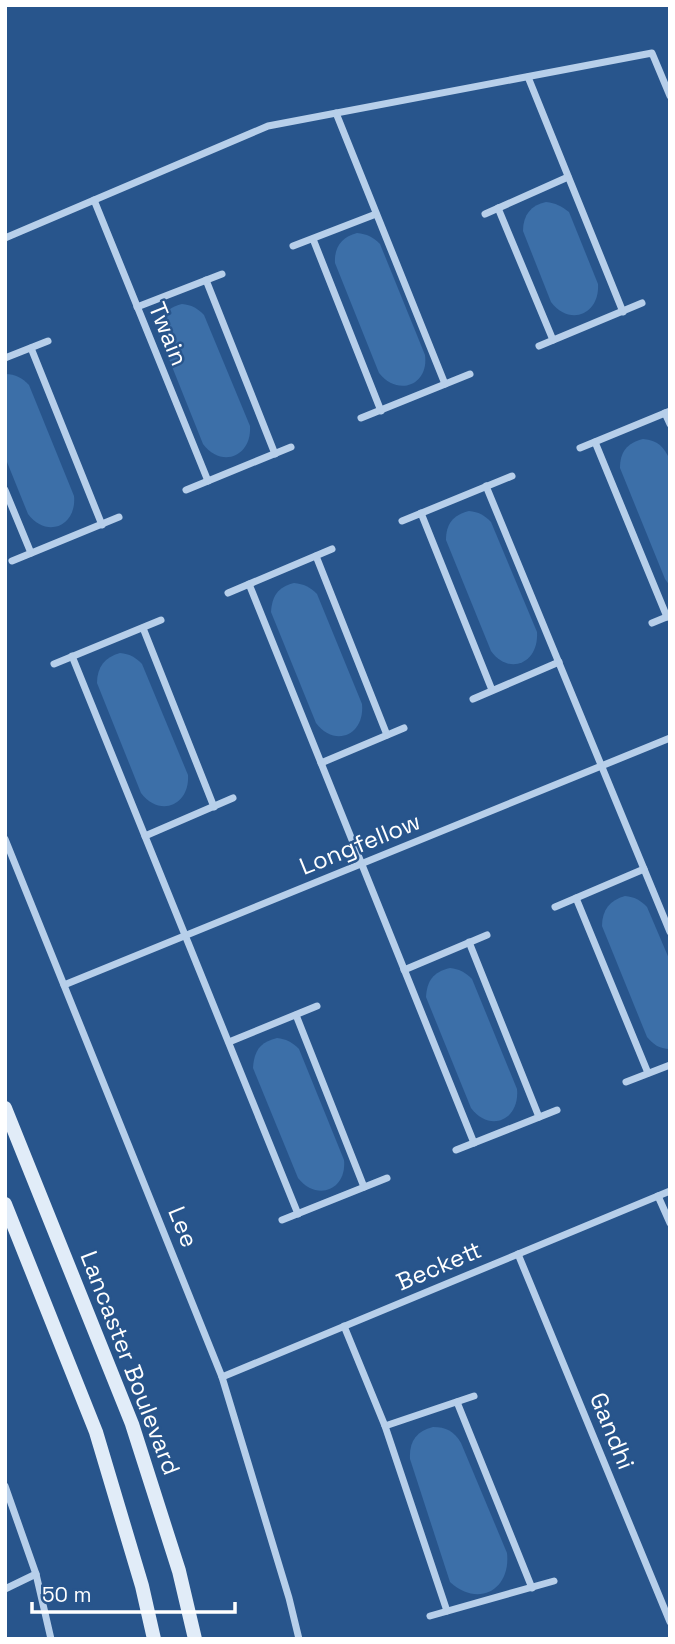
<svg xmlns="http://www.w3.org/2000/svg" width="675" height="1644" font-family="'Space Grotesk',sans-serif">
  <style>
    .green { fill: #3c6fa8 }
    .lines { fill: none; stroke-linecap: round; stroke-linejoin: round }
    .minor { stroke: #b7cfea; stroke-width: 7 }
    .secondary { stroke: #e1ecf8; stroke-width: 14 }
    .labels { text-anchor: middle; stroke-width: 5; stroke-linejoin: round; paint-order: stroke }
    .street-label { font-size: 24px; fill: #fff; stroke: #28558c }
  </style>
  <rect width="100%" height="100%" fill="#28558c"/>
  <!-- green -->
  <g class="green">
    <path d="M546,202C556,203 561,206 569,212L598,284C600,314 570,327 551,302L523,231C523,215 531,205 546,202Z"/>
    <path d="M357,233C367,234 373,237 380,244L425,355C429,385 398,397 379,373L335,263C334,247 342,237 357,233Z"/>
    <path d="M182,304C192,305 197,308 204,315L250,426C252,456 222,469 203,444L159,334C159,317 166,308 182,304Z"/>
    <path d="M5,374C16,374 22,378 29,385L74,496C77,526 47,539 28,514L5,457Z"/>
    <path d="M643,439C658,440 664,447 670,460V586L665,579L620,468C620,452 627,443 643,439Z"/>
    <path d="M469,511C479,512 484,515 491,522L537,632C539,663 509,676 491,651L446,540C446,524 453,515 469,511Z"/>
    <path d="M294,583C304,584 310,587 317,594L362,704C365,735 335,748 316,723L271,612C272,596 278,587 294,583Z"/>
    <path d="M120,653C130,654 135,657 142,664L188,775C190,805 160,818 141,793L97,683C97,667 105,657 120,653Z"/>
    <path d="M625,896C635,897 640,900 647,907L670,961V1049C659,1049 653,1044 647,1037L602,926C602,910 610,900 625,896Z"/>
    <path d="M450,968C459,969 465,972 472,979L517,1089C520,1120 490,1133 471,1108L426,997C427,981 433,972 450,968Z"/>
    <path d="M277,1038C286,1039 292,1042 299,1049L344,1160C347,1190 317,1202 298,1178L253,1068C254,1051 260,1042 277,1038Z"/>
    <path d="M433,1427C446,1427 454,1431 461,1443L507,1553C511,1590 478,1608 450,1582L410,1459C409,1442 416,1431 433,1427Z"/>
  </g>
  <g class="lines">
    <!-- minor -->
    <g class="minor">
      <polyline points="528,77 623,312"/>
      <polyline points="336,113 445,384"/>
      <polyline points="94,200 208,481"/>
      <polyline points="498,208 553,340"/>
      <polyline points="485,214 568,177"/>
      <polyline points="5,238 268,126 652,53 670,96"/>
      <polyline points="313,239 381,411"/>
      <polyline points="293,246 376,214"/>
      <polyline points="206,280 275,454"/>
      <polyline points="137,307 222,274"/>
      <polyline points="539,346 642,303"/>
      <polyline points="31,348 102,525"/>
      <polyline points="5,358 48,341"/>
      <polyline points="665,413 670,424"/>
      <polyline points="361,418 470,374"/>
      <polyline points="595,442 667,617"/>
      <polyline points="580,448 670,411"/>
      <polyline points="486,486 670,932"/>
      <polyline points="5,490 31,553"/>
      <polyline points="186,490 291,447"/>
      <polyline points="421,513 492,690"/>
      <polyline points="402,521 512,476"/>
      <polyline points="316,556 387,735"/>
      <polyline points="12,561 119,517"/>
      <polyline points="249,584 474,1143"/>
      <polyline points="228,593 332,549"/>
      <polyline points="652,623 669,616"/>
      <polyline points="143,628 214,807"/>
      <polyline points="72,656 298,1214"/>
      <polyline points="54,664 161,620"/>
      <polyline points="473,699 559,662"/>
      <polyline points="321,763 404,728"/>
      <polyline points="145,836 233,798"/>
      <polyline points="5,839 222,1377 289,1598 299,1639"/>
      <polyline points="576,898 648,1073"/>
      <polyline points="555,907 644,869"/>
      <polyline points="469,942 539,1117"/>
      <polyline points="404,970 487,935"/>
      <polyline points="64,985 670,738"/>
      <polyline points="296,1015 364,1187"/>
      <polyline points="229,1042 317,1006"/>
      <polyline points="626,1082 670,1065"/>
      <polyline points="456,1150 557,1110"/>
      <polyline points="658,1196 670,1223"/>
      <polyline points="282,1220 387,1178"/>
      <polyline points="518,1254 670,1622"/>
      <polyline points="344,1326 385,1426 447,1611"/>
      <polyline points="222,1377 670,1191"/>
      <polyline points="457,1402 532,1588"/>
      <polyline points="385,1426 474,1396"/>
      <polyline points="5,1486 36,1574 51,1639"/>
      <polyline points="5,1589 36,1574"/>
      <polyline points="430,1616 554,1581"/>
    </g>
    <!-- secondary -->
    <g class="secondary">
      <polyline points="5,1108 132,1424 179,1571 195,1639"/>
      <polyline points="5,1204 96,1432 142,1586 154,1639"/>
    </g>
  </g>
  <g class="labels">
    <!-- street labels -->
    <g class="street-label">
      <text transform="translate(168 334) rotate(68)" y="8">Twain</text>
      <text transform="translate(360 844) rotate(-22)" y="8">Longfellow</text>
      <text transform="translate(183 1227) rotate(68)" y="8">Lee</text>
      <text transform="translate(439 1266) rotate(-23)" y="8">Beckett</text>
      <text transform="translate(130 1363) rotate(69)" y="8">Lancaster Boulevard</text>
      <text transform="translate(612 1431) rotate(68)" y="8">Gandhi</text>
    </g>
  </g>
  <!-- border -->
  <rect width="675" height="1644" fill="none" stroke="#ffffff" stroke-width="14"/>
  <!-- scale -->
  <path d="M32 1602v10h203v-10" fill="none" stroke="#ffffff" stroke-width="3.5"/>
  <text x="42" y="1602" font-size="21" fill="#ffffff" stroke="#28558c" stroke-width="5" paint-order="stroke">50 m</text>
</svg>
